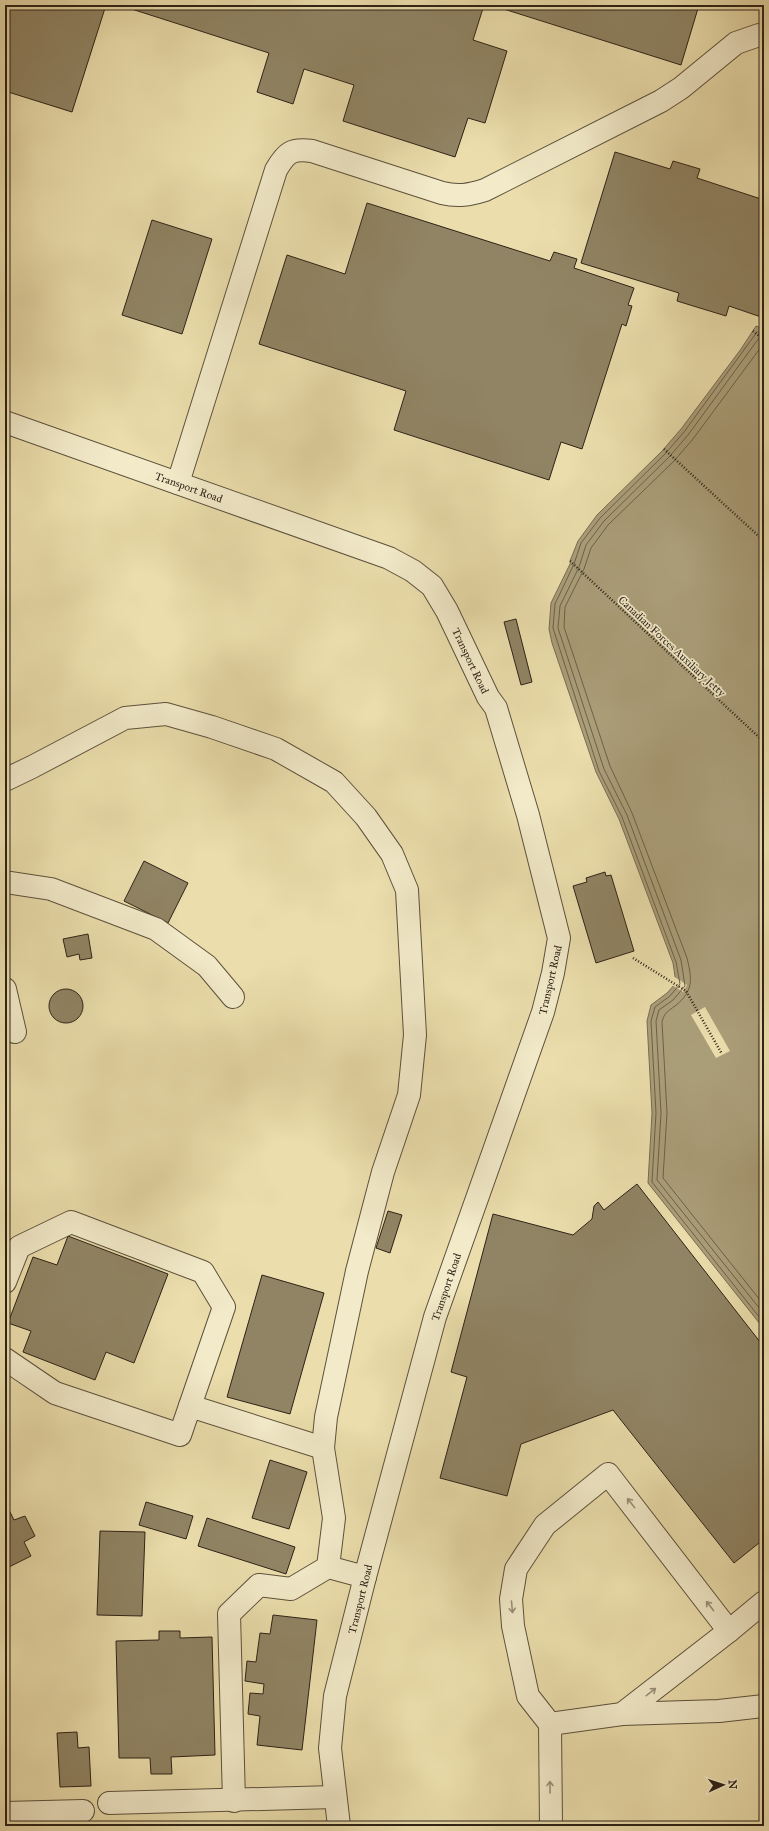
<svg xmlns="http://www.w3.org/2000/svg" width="769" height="1831" font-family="'IM FELL Great Primer',serif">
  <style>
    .water { fill: #aa9e79; stroke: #786c52 }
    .pier { fill: #ebdeac }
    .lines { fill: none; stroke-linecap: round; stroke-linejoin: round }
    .shore { stroke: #6c6048; stroke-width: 1 }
    .building { fill: #908464; stroke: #2d2217 }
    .minor-casing { stroke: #5c513c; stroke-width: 24 }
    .path { stroke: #2d2217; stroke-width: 2.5; stroke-dasharray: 1 2; stroke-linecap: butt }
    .minor { stroke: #f2eac9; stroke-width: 22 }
    .oneway { stroke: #999079 }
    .labels { text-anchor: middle; stroke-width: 3.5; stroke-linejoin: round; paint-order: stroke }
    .street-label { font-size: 11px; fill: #2d2217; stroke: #f2eac9 }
  </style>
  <rect width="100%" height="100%" fill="#ebdeac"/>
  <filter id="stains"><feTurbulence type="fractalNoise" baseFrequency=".005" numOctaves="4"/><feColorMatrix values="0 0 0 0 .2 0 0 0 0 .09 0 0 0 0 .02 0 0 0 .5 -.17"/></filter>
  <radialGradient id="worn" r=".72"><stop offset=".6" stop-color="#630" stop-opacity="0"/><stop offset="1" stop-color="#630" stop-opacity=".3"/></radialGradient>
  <!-- water -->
  <polygon class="water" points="756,326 764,329 764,1329 648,1183 652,1113 647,1021 651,1005 667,993 676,983 673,963 619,819 596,772 552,643 549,629 551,603 571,562 570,561 578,541 597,515 662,451 681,429 741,349"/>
  <!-- pier -->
  <g class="pier">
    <polygon points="673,976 687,985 683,992 672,985 674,982"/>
    <polygon points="705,1007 730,1051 716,1058 691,1015"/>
  </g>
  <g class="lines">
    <!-- shore -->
    <g class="shore">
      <polyline points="764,332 757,332 684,432 665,454 600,518 581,543 574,564 555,604 553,628 599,771 622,817 676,962 680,984 670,996 655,1007 651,1021 656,1113 652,1182 764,1323"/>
      <polyline points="764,337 759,338 688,435 669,457 604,521 586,545 579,567 560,606 558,628 604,769 627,815 681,960 685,986 673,1000 659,1010 656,1021 661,1113 657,1180 764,1314"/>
      <path d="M764,343L693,439L673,462L608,525L591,548L584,569L565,607L564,627L610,766L632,813L687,958C692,979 694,991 675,1006C668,1011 664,1013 662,1022L667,1113L663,1178L764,1305"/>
    </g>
  </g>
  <!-- building -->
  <g class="building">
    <polygon points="5,5 106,5 72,112 5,91"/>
    <polygon points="119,5 484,5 473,40 507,51 485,123 468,118 455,157 343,121 354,85 304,69 293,104 257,92 269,53"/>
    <polygon points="491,5 699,5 681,65"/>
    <polygon points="615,152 670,169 673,161 700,169 697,178 764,200 764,318 729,306 726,316 677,301 679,293 581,263"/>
    <polygon points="367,203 550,261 554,252 577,259 574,268 634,288 628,305 632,306 626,326 622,324 582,449 561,442 549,480 394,430 406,391 259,344 287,255 345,274"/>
    <polygon points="152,220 212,239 182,334 122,315"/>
    <polygon points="516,619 532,682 521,685 504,622"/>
    <polygon points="144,861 188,883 168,923 124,901"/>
    <polygon points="605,872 606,876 611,875 634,951 596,963 573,886 587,882 586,878"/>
    <polygon points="88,934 92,958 80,960 79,954 67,957 63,939"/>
    <circle cx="66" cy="1006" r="17"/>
    <polygon points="637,1184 764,1347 764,1539 734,1563 613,1410 521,1444 507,1496 440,1478 467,1377 451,1372 493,1214 573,1235 592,1219 594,1206 598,1202 604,1210"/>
    <polygon points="388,1211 402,1215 390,1253 376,1248"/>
    <polygon points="68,1236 168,1274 134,1363 106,1352 95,1380 23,1352 31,1331 8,1323 33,1257 57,1265"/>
    <polygon points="262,1275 324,1293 290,1414 227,1397"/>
    <polygon points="270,1460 307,1472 289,1529 252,1518"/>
    <polygon points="146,1502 193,1516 186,1539 139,1525"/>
    <polygon points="5,1506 7,1506 14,1520 25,1516 35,1536 24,1542 31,1556 5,1569"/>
    <polygon points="207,1518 295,1547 286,1574 198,1546"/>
    <polygon points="100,1531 145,1532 142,1616 97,1615"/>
    <polygon points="273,1615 317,1620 302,1750 257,1745 260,1716 248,1714 250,1693 263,1694 264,1684 245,1681 247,1661 256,1662 260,1633 270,1634"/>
    <polygon points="159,1631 180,1631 180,1638 212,1637 215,1755 171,1757 172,1774 151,1774 150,1758 119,1758 116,1641 159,1640"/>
    <polygon points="77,1732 78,1748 89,1747 91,1786 60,1787 57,1733"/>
    <polygon points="314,1823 314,1826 248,1826 248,1825"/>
    <polygon points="248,1825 248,1826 215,1826"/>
  </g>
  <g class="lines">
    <defs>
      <g id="minor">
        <path id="s1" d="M5,422L389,558L413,571L432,586L447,611L488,697L496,708L528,815L559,938L553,973L543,1012L435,1317L365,1577L335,1696L330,1748L339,1826"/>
        <path d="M178,483L276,170C286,153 291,148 312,151L442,193C458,197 469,195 485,190L661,101L681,88L736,43L759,35L764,36"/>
        <polyline points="5,780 32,767 125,718 166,714 212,727 276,749 334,782 366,817 392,854 407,890 415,1035 409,1095 383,1172 357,1271 326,1417 323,1448 334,1518 328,1567 365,1577"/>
        <polyline points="5,882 51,889 156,929 207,966 233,997"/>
        <polyline points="5,989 15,1032"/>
        <polyline points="5,1282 19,1247 71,1222 203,1272 224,1307 180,1435 55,1393 5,1359"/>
        <polyline points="190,1406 323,1448"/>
        <polyline points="729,1631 764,1602"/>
        <polyline points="622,1714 719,1711 764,1706"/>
        <polyline points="550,1724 528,1696 513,1626 511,1599 516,1569 545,1525 608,1474 729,1631 622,1714 550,1724 551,1826"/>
        <polyline points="234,1801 229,1614 259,1585 291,1589 328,1567"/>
        <polyline points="109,1803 334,1797"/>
        <polyline points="5,1813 83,1811"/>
      </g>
    </defs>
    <!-- minor casing -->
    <use href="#minor" class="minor-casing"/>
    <!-- path -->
    <g class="path">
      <polyline points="753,331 764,340"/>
      <polyline points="664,449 764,541"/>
      <polyline points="570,561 764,742"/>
      <polyline points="633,958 686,991 722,1054"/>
    </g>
    <!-- minor -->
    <use href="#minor" class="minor"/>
  </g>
  <!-- one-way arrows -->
  <defs><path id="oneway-shaft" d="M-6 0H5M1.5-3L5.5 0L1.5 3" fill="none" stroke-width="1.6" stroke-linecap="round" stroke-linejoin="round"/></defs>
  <g class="oneway">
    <use href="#oneway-shaft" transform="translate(631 1503) rotate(-128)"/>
    <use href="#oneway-shaft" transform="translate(710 1606) rotate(-128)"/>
    <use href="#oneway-shaft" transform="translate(512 1607) rotate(85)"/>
    <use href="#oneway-shaft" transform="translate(651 1692) rotate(-38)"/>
    <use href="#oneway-shaft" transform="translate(550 1787) rotate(-91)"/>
  </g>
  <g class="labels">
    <!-- street labels -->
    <g class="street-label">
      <text dy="4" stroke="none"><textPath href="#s1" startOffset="195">Transport Road</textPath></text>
      <text transform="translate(672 646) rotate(43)" y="4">Canadian Forces Auxiliary Jetty</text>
      <text dy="4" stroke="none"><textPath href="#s1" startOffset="543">Transport Road</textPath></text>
      <text transform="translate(550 980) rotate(-77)" y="4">Transport Road</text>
      <text transform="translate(446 1287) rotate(-71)" y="4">Transport Road</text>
      <text transform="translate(360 1599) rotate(-76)" y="4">Transport Road</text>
    </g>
  </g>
  <!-- margin -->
  <rect width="769" height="1831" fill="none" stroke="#ebdeac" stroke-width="20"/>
  <rect x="6" y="6" width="757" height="1819" fill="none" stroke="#2d2217" stroke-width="2"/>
  <rect x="10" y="10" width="749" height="1811" fill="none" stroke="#2d2217"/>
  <!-- north arrow -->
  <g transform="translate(723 1785) rotate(87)" stroke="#f2eac9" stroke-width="3" paint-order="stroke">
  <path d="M0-3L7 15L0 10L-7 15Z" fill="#2d2217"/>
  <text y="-6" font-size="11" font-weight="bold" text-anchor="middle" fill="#2d2217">N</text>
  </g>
  <rect width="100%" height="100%" filter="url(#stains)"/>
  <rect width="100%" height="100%" fill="url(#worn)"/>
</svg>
